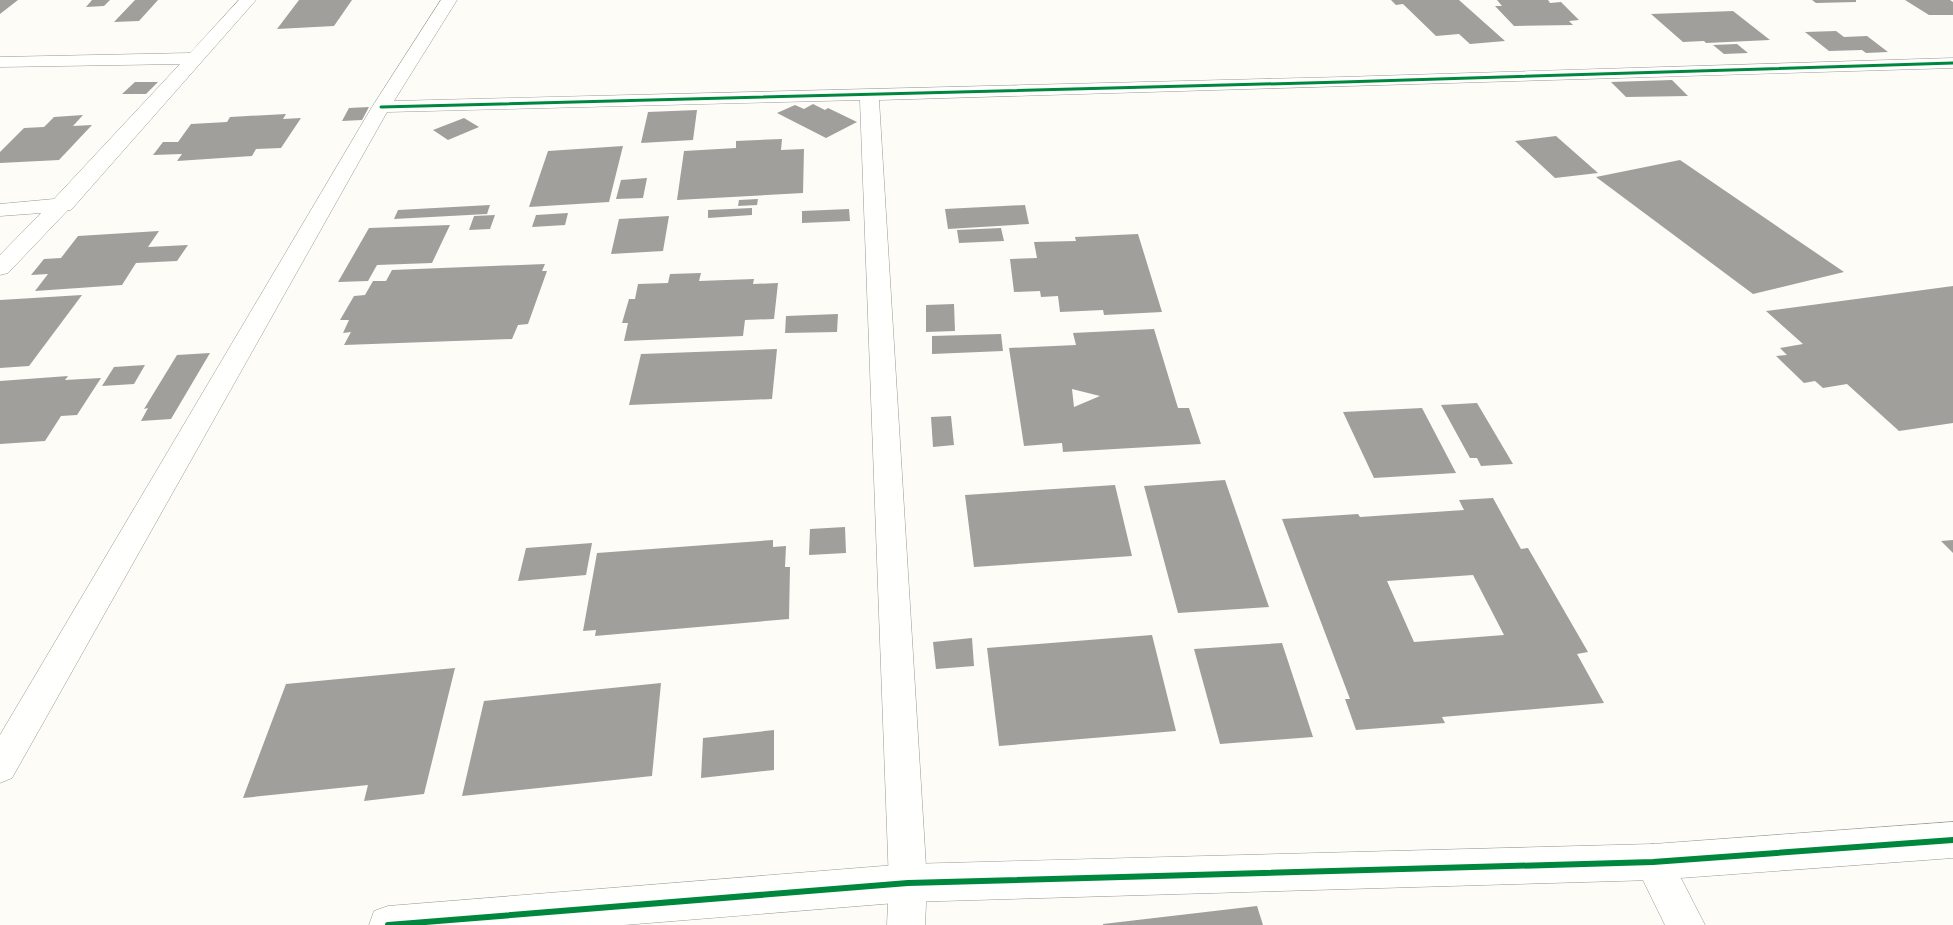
<svg xmlns="http://www.w3.org/2000/svg" width="1953" height="925" font-family="Literata,serif">
  <style>
    .building { fill: #a19f9c; fill-rule: evenodd }
    .lines { fill: none; stroke-linecap: round; stroke-linejoin: round }
    .minor-casing { stroke: #979795; stroke-width: 1 }
    .tertiary-casing { stroke: #979795; stroke-width: 1 }
    .minor { fill: #fffffe; fill-rule: evenodd }
    .tertiary { fill: #fffffe; fill-rule: evenodd }
    .cycleway-far1-casing { stroke: #fff; stroke-width: 5 }
    .cycleway-casing { stroke: #fff; stroke-width: 9 }
    .cycleway-far1 { stroke: #00873e; stroke-width: 3 }
    .cycleway { stroke: #00873e; stroke-width: 6 }
  </style>
  <rect width="100%" height="100%" fill="#fdfcf7"/>
  <!-- building -->
  <g class="building">
    <polygon points="0,0 18,0 0,14"/>
    <polygon points="92,0 110,0 104,6 86,7"/>
    <polygon points="135,0 158,0 139,21 114,22"/>
    <polygon points="299,0 352,0 334,26 277,29"/>
    <polygon points="1391,0 1459,0 1505,41 1470,44 1459,34 1436,36 1403,4 1396,5"/>
    <polygon points="1497,0 1548,0 1550,3 1561,2 1579,20 1569,21 1573,25 1514,26 1495,6 1502,6"/>
    <polygon points="1812,0 1856,0 1856,2 1816,3"/>
    <polygon points="1905,0 1950,0 1953,2 1953,15 1929,15"/>
    <polygon points="1733,11 1770,40 1706,43 1704,41 1683,42 1651,14"/>
    <polygon points="1836,31 1844,37 1867,36 1888,52 1866,53 1862,50 1829,51 1805,32"/>
    <polygon points="1737,44 1748,53 1724,54 1713,45"/>
    <polygon points="1672,80 1688,96 1626,97 1611,82"/>
    <polygon points="135,82 158,82 146,94 122,94"/>
    <polygon points="813,104 825,110 828,108 857,122 826,138 777,113 795,105 804,109"/>
    <polygon points="369,107 362,120 342,121 349,108"/>
    <polygon points="697,110 693,140 641,143 648,112"/>
    <polygon points="286,114 283,119 301,118 281,148 256,149 252,156 177,161 182,154 153,155 163,142 178,142 191,124 227,122 230,117"/>
    <polygon points="83,115 73,126 92,125 59,160 0,163 0,152 24,128 44,127 54,117"/>
    <polygon points="464,118 479,127 448,140 433,130"/>
    <polygon points="1556,136 1598,173 1555,178 1515,141"/>
    <polygon points="782,139 781,150 804,149 803,193 677,200 684,151 736,148 736,141"/>
    <polygon points="623,146 609,202 529,207 548,151"/>
    <polygon points="1680,160 1844,272 1753,294 1596,177"/>
    <polygon points="647,178 643,198 616,199 621,180"/>
    <polygon points="758,199 757,205 738,206 739,200"/>
    <polygon points="490,205 487,214 394,219 398,210"/>
    <polygon points="1025,205 1029,224 948,229 945,209"/>
    <polygon points="752,208 752,215 708,218 708,210"/>
    <polygon points="849,209 850,221 802,223 802,211"/>
    <polygon points="568,213 565,225 532,227 536,215"/>
    <polygon points="495,215 490,229 469,230 474,216"/>
    <polygon points="669,216 663,251 611,254 619,219"/>
    <polygon points="450,225 432,263 377,265 368,281 338,282 369,228"/>
    <polygon points="1001,228 1004,241 959,243 957,230"/>
    <polygon points="159,231 148,247 188,245 177,261 136,263 122,285 35,291 48,274 31,275 44,259 61,258 78,236"/>
    <polygon points="1138,234 1162,312 1104,315 1103,310 1060,312 1058,296 1041,297 1040,291 1014,292 1010,259 1037,258 1034,242 1076,241 1075,237"/>
    <polygon points="545,264 542,271 547,271 528,324 518,325 512,339 344,345 351,332 343,333 349,320 340,320 354,296 365,295 373,281 386,281 392,270"/>
    <polygon points="701,273 699,281 754,279 753,284 778,283 774,319 745,320 743,336 624,341 628,323 622,323 629,299 635,299 638,284 668,283 670,274"/>
    <polygon points="1953,286 1953,423 1899,431 1847,384 1823,388 1815,381 1804,383 1776,356 1787,355 1780,348 1803,344 1766,311"/>
    <polygon points="82,295 29,366 0,368 0,300"/>
    <polygon points="954,304 955,331 926,332 926,305"/>
    <polygon points="838,314 837,332 785,333 786,316"/>
    <path d="M1154,329L1178,408H1189L1201,444L1063,452L1062,443L1024,446L1009,348L1076,345L1073,333ZM1072,389L1100,396L1074,407Z"/>
    <polygon points="1001,334 1003,351 932,354 932,336"/>
    <polygon points="777,349 772,399 629,405 641,354"/>
    <polygon points="210,353 171,419 141,421 148,408 144,409 177,355"/>
    <polygon points="145,365 134,384 102,386 114,367"/>
    <polygon points="68,376 65,380 101,378 77,415 61,416 45,441 0,444 0,381"/>
    <polygon points="1477,403 1513,464 1481,466 1477,458 1470,458 1441,405"/>
    <polygon points="1422,408 1456,473 1374,478 1343,412"/>
    <polygon points="951,416 954,445 933,447 931,417"/>
    <polygon points="1225,480 1269,607 1178,613 1144,486"/>
    <polygon points="1115,485 1132,556 974,567 965,495"/>
    <path d="M1493,498L1521,549L1528,548L1588,652L1577,654L1604,703L1442,717L1445,723L1356,730L1345,699H1350L1282,519L1358,514L1360,517L1464,510L1459,500ZM1473,575L1504,635L1414,642L1387,581Z"/>
    <polygon points="845,527 846,553 809,555 810,529"/>
    <polygon points="773,540 773,547 786,546 785,567 790,567 789,619 595,636 596,630 583,631 597,553"/>
    <polygon points="1953,540 1953,553 1941,541"/>
    <polygon points="592,543 586,575 518,581 526,548"/>
    <polygon points="1152,635 1176,731 999,746 987,648"/>
    <polygon points="972,638 974,666 936,669 933,642"/>
    <polygon points="1282,643 1313,737 1220,744 1194,649"/>
    <polygon points="455,668 424,794 364,801 368,785 243,798 286,684"/>
    <polygon points="661,683 652,776 462,796 484,701"/>
    <polygon points="774,730 774,770 701,778 703,738"/>
    <polygon points="1257,906 1263,925 1103,925 1103,924"/>
  </g>
  <g class="lines">
    <defs>
      <g id="minor">
        <polygon points="239,0 256,0 71,210 68,210 8,273 0,275 0,255 41,213 0,216 0,204 54,199 180,64 0,67 0,57 190,53"/>
        <polygon points="441,0 457,0 394,101 1343,77 1953,58 1953,68 879,100 927,883 925,925 887,925 889,883 860,100 387,112 12,778 0,783 0,735 372,107"/>
        <polygon points="1653,844 1666,849 1705,925 1665,925 1634,862 1640,849"/>
      </g>
      <polygon id="tertiary" points="1953,822 1953,858 1653,880 908,902 624,925 369,925 374,911 388,906 908,864 1653,844"/>
    </defs>
    <!-- minor casing -->
    <use href="#minor" class="minor-casing"/>
    <!-- tertiary casing -->
    <use href="#tertiary" class="tertiary-casing"/>
    <!-- minor -->
    <use href="#minor" class="minor"/>
    <!-- tertiary -->
    <use href="#tertiary" class="tertiary"/>
    <defs>
      <polyline id="cycleway-far1" points="381,107 1343,82 1953,63"/>
      <polyline id="cycleway" points="388,925 908,883 1653,862 1953,840"/>
    </defs>
    <!-- cycleway-far1 casing -->
    <use href="#cycleway-far1" class="cycleway-far1-casing"/>
    <!-- cycleway casing -->
    <use href="#cycleway" class="cycleway-casing"/>
    <!-- cycleway-far1 -->
    <use href="#cycleway-far1" class="cycleway-far1"/>
    <!-- cycleway -->
    <use href="#cycleway" class="cycleway"/>
  </g>
</svg>
